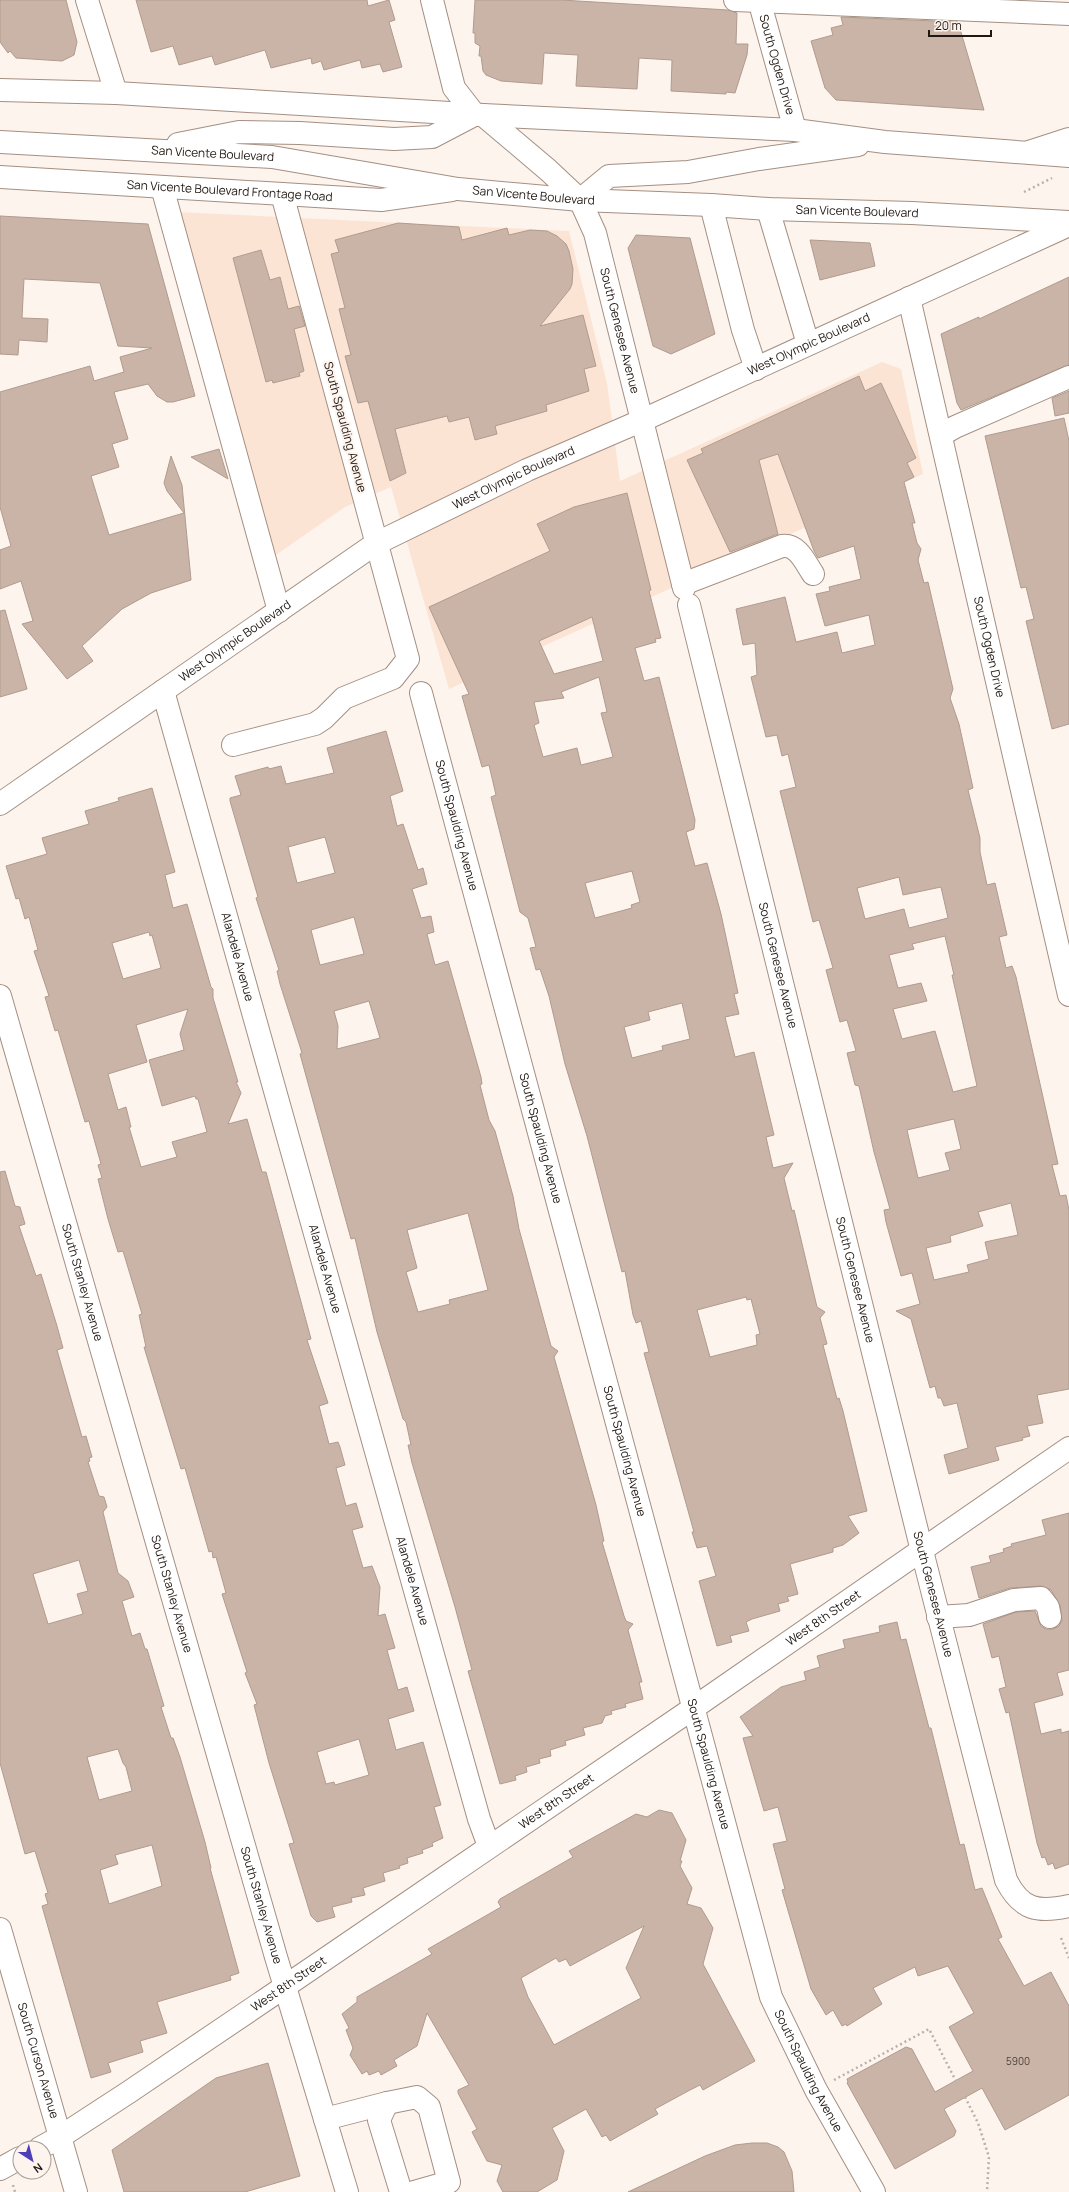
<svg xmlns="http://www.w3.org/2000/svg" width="1069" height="2192" font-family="Manrope,sans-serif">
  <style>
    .built { fill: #fce4d5 }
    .building { fill: #cab4a7; stroke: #b09b8d; fill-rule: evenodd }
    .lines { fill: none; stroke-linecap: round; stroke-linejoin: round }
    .minor-casing { stroke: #a48f82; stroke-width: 24 }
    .major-casing { stroke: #a48f82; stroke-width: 24 }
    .path { stroke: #b9b1ab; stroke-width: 2.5; stroke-dasharray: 2 3; stroke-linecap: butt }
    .minor { stroke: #fff; stroke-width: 22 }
    .major { stroke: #fff; stroke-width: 22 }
    .labels { text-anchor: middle; stroke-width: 4; stroke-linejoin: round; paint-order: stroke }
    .number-label { font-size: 10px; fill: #4a3f38 }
    .street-label { font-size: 12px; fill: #201813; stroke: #fdf4ee }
  </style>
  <rect width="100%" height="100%" fill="#fdf4ee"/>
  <!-- built -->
  <polygon class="built" points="177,212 569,231 607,383 620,481 882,362 901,369 923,474 449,689 391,487 345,507 273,557"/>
  <!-- building -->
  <g class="building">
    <polygon points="0,0 66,0 77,42 74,55 62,61 16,58 10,51 8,53 0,42"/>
    <polygon points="136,0 367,0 368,6 389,0 395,20 389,22 402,67 383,72 380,64 362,68 360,60 324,70 321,61 312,64 311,58 271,68 265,50 215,65 212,56 179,65 173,46 151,52"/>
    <polygon points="475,0 561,0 728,10 737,13 736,44 748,44 747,55 735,93 726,92 726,94 671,91 672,60 639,58 637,89 576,86 578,55 544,53 542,84 501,81 486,75 483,71 481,56 479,56 480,46 475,43 475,33 473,33"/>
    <polygon points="841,17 958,22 984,110 836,100 825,88 811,41 833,35 831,28 843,25"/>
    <polygon points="0,216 148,224 195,396 173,402 167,402 157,396 148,384 114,392 128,439 112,444 119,467 91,476 109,535 184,513 167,491 164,483 171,456 182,485 191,580 151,593 122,609 82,646 93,661 67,679 22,624 33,621 21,581 0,589 0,550 11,546 0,507 0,392 90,366 94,381 124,372 120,357 152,348 118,346 100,283 24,279 22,318 48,319 47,342 19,340 18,355 0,354"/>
    <polygon points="398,223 459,227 462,240 507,228 509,235 530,230 547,231 557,236 566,244 569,251 573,269 572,284 570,289 540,326 583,315 596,366 584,369 589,391 546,405 547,411 495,426 497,434 475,440 469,417 449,422 447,416 395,429 406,473 390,481 368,401 358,403 345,356 351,355 339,309 345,308 331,254 339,252 335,240"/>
    <polygon points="636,235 690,238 715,334 671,354 653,346 628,248"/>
    <polygon points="810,240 870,243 875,266 820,280"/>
    <polygon points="261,250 270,280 280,277 288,309 299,306 305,326 294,329 304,371 299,373 300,376 273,383 272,380 266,382 233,258"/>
    <polygon points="1069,277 1069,365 961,410 957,403 941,334 979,317 979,319"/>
    <path d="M859,376L865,391L881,383L916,458L907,463L914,477L904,482L915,523H912L917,543L921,549L918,560L924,583L928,582L953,689L950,698L959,724L973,788L968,790L980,838V852L987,885L995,883L1007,935L999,937L1006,968L1012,966L1016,977L1058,1164L1052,1165L1060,1196L1066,1195L1069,1210V1389L1037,1395L1043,1423L1027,1426L1030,1436L1022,1438L1023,1440L995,1447L999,1460L949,1474L944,1455L968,1448L957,1403L944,1406L941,1398H938L935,1386L930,1388L911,1319L896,1311L920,1304L912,1273L901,1276L886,1222L884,1210L890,1209L874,1152L859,1086L855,1085L847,1053L856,1051L847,1020L840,1022L826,970L833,968L819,920L813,922L780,791L796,787L788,754L782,756L777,735L766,737L751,677L757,675L755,643L743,645L736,609L785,597L796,642L837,632L842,653L875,645L869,615L825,626L816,594L830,591L829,587L861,579L854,546L818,558L814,551L778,454L759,460L778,534L730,552L687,460L703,453L701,449ZM899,877L903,895L941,887L948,918L909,928L904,909L865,919L857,888ZM945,936L954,975H952L977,1086L953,1092L935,1031L902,1039L893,1009L927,1001L921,983L898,988L889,955L914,949L912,944ZM954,1119L961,1149L945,1153L950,1170L918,1178L907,1130ZM1011,1203L1018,1235L985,1242L989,1259L967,1265L969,1272L934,1280L926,1248L951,1242L950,1236L983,1226L978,1212Z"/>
    <polygon points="1069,391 1069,413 1055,416 1052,398"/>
    <polygon points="1064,418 1069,441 1069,724 1052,729 1026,621 1034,619 1026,587 1021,588 985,436"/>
    <polygon points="219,449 228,479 191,457"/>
    <path d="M627,493L651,590L649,591L661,638L655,639L656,642L635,648L644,681L659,677L695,820L694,829L686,832L695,866L707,863L721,914L738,993L734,994L739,1014L725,1017L735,1057L754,1052L774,1135L766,1137L773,1168L793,1163L784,1178L792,1211L794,1210L817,1307L825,1312L820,1318L827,1344L823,1345L837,1399L839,1398L843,1411L867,1511L848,1516L859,1533L843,1545L833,1548V1552L790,1564L798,1594L787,1597L789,1601L778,1604L780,1611L752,1619L746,1622L749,1631L730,1636L732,1642L717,1646L699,1581L716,1576L707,1546L697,1548L692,1532H694L644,1353L649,1352L641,1321L636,1323L633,1315L625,1271L622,1272L587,1136L565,1064L549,996L540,969L536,970L530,948L536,947L528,918L520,912L491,797L496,795L489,765L482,767L462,696L469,694L429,607L550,551L537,524L574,507ZM592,617L603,661L554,674L539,641ZM599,677L607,712L601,713L613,757L581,765L577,748L543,757L534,725L539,723L534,702L564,698L561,692ZM632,871L640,902L631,905L632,908L595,918L585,883ZM682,1003L690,1039L662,1046L663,1050L632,1058L624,1027L650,1020L648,1012ZM746,1297L747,1300L751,1299L760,1334L756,1335L757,1345L710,1357L697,1310Z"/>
    <polygon points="5,610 27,689 0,697 0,611"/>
    <path d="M386,731L403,791L390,796L397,826L403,824L418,870L423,868L427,884L412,889L421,918L431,916L434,932L427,934L435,965L448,961L481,1077L482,1084L480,1085L489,1120L495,1131L513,1196L519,1229L551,1346L558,1351L554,1357L596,1505L604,1541L602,1542L624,1616L626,1621L633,1624L628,1630L642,1682H639L643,1699L625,1704L626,1707L611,1711L612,1714L605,1716L602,1723L583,1728L585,1735L565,1741L566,1745L550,1750L551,1756L539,1759L540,1763L526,1767L527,1772L515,1776L516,1780L500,1784L468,1671L472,1670L455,1607L412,1463L408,1445H411L406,1422L403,1419L377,1332L355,1238L351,1239L300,1054L302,1053L280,984L277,971L279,970L256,898L258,897L230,801V798L241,795L235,776L268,767L269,769L281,766L286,784L334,773L327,748ZM325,837L335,873L297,883L288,847ZM354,917L364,954L320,965L311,930ZM369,1001L380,1038L337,1049L338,1026L334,1011ZM468,1213L488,1290L449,1300L450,1304L418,1312L406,1272L417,1268L407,1230Z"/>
    <path d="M152,788L175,872L165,875L173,908L187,904L211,987L213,989V998L238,1082H236L241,1093L228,1124L247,1119L262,1172H266L311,1339L307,1340L328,1403L319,1406L329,1444L338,1442L340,1447L345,1465L336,1468L346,1506L356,1503L363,1527L352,1530L363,1568L372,1566L380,1587L378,1616L385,1614L395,1648L387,1650L398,1690L407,1687L414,1711L388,1719L396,1750L423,1742L441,1805L434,1807L443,1838L432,1843L433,1846L422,1850L423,1853L407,1858L408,1863L399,1866L400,1868L383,1873L385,1881L363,1888L365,1895L351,1898L352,1902L332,1907L335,1917L317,1922L311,1916L289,1844L294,1843L269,1763L254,1705L257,1704L245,1673L247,1672L222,1594L226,1593L216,1557L213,1558L212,1551L209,1552L185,1468L181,1469L144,1347H146L139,1315L142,1314L123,1251L118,1252L108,1219L98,1179L102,1178L98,1165L101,1164L89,1121L85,1122L58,1030L55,1031L45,997L49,996L34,951L38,950L29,917L25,919L19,898L16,899L6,866L47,854L42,838L89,824L85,811L119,801L118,798ZM149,932L150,936L152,935L161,968L123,979L112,943ZM188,1009L180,1034L184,1050L149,1060L162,1106L195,1096L196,1099H198L207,1132L172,1142L177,1157L141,1167L129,1127H131L126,1107L118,1110L108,1074L147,1062L136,1025ZM359,1739L369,1775L335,1785L334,1782L326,1784L317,1752Z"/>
    <path d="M5,1171L15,1206L20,1207L25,1224L19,1226L36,1276L41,1274L57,1326L63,1348L57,1350L67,1385L82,1437L86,1436L92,1457L89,1458L90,1461L88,1462L99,1496L104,1497L107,1507L103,1512L118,1573L128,1581L134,1597L122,1601L132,1636L140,1633L145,1649H147L164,1706L161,1707L171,1738H173L180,1757L205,1842L211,1868H210L239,1973L230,1976L231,1980L157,2002L167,2033L140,2041L143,2052L108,2063L111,2072L91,2078L42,1906L48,1904L45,1894L48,1893L35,1851L25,1854L0,1763V1172ZM79,1560L88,1591L77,1594L83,1614L48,1624L33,1574ZM118,1749L123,1763L126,1767L132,1791L99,1800L87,1757ZM152,1845L162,1886L109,1904L100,1870L118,1864L115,1855Z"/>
    <polygon points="1069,1513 1069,1670 1057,1673 1063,1695 1034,1703 1041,1734 1061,1729 1061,1733 1069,1731 1069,1864 1055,1869 1053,1863 1048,1865 1045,1857 1042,1858 1037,1843 1009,1712 1006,1713 999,1689 1006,1687 999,1656 992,1658 983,1624 1016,1612 1035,1611 1041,1626 1046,1629 1053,1629 1059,1626 1062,1621 1060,1605 1051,1590 1040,1586 1010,1588 979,1598 971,1567 991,1562 989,1556 1004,1552 1003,1549 1012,1546 1011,1544 1046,1535 1042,1520"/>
    <polygon points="897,1622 901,1640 906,1639 929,1728 931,1728 960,1845 964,1844 975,1890 982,1888 1002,1937 998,1939 1024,1986 1051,1972 1069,2006 1069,2095 1005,2130 982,2088 944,2109 956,2131 954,2136 895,2169 847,2083 848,2082 847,2079 906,2047 912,2049 935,2092 973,2071 949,2027 974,2013 948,1966 918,1976 915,1967 873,1988 882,2004 847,2026 846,2024 842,2026 833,2010 826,2015 811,1989 782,1890 785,1889 773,1844 787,1841 778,1807 764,1811 743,1738 753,1736 740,1717 781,1687 806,1680 804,1672 820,1667 817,1656 845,1648 843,1640 880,1632 879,1626"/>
    <path d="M659,1810L672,1813L686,1840L680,1861H682L680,1866L692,1888L687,1904L701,1908L713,1928L703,1964L755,2061L703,2090L700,2085L690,2090L655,2109L658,2114L610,2141L606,2135L602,2137L586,2109L552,2128L564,2151L557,2180L537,2192H503L497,2181L502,2165L487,2161L472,2132L477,2129L458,2093V2090L469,2085L427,2013L417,2046L394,2060L397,2066L381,2075L379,2071L369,2075L367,2071L362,2074L350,2055L353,2048L346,2030L349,2028L342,2014L357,2002V1997L432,1954L428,1949L501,1907L498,1902L500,1899L573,1857L569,1851L636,1814L647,1817ZM644,1926L626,1968L641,1998L554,2045L528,1997L521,1978L556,1958L559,1962L566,1959L570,1966Z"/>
    <polygon points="268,2063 300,2176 245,2192 124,2192 112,2150 216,2078"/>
    <polygon points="752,2143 767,2143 778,2147 784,2152 792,2171 794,2192 628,2192 705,2156 735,2145"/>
  </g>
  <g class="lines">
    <defs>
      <g id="minor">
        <polyline points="87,0 116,93"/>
        <polyline points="432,0 454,88 475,115"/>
        <polyline points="735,0 1069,14"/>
        <path id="s1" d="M759,0L795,130"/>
        <path id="s2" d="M483,115L548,170L580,200L595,233L684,588"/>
        <polyline points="1029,152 1069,139"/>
        <path id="s3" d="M0,177L381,200L452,190"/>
        <polyline points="162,187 279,611"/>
        <polyline points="711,205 743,330 756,369"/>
        <polyline points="768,209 808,344"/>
        <path id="s4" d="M909,298L1069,995"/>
        <polyline points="941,435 955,427 1069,377"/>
        <path d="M683,584L782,546C798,544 805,562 813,574"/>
        <path id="s5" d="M689,605L922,1551L1006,1880C1021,1910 1038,1913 1069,1906"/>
        <path id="s6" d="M163,691L479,1819L489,1846"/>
        <path id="s7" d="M421,693L771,1997L816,2090L874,2192"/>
        <polyline points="233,745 315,724 324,718 344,698 393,678 408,659 282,194"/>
        <path id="s8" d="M0,996L276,1957L347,2192"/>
        <polyline points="938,1617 969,1615 1014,1600 1041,1598 1048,1607 1050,1617"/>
        <path id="s9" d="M0,1929L76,2192"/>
        <polyline points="387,2103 379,2120 401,2192"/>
        <polyline points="325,2119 387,2103 417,2097 429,2107 449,2182 414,2192"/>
        <path id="s10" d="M40,2148L60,2137L129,2092L271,1996L692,1709L1069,1448"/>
        <polyline points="0,2169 20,2158"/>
      </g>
      <g id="major">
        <polyline points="0,90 116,93 483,115 795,130 885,142 1069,156"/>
        <path id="s11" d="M0,142L272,157L458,189L580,200L711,205L768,209L912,213L1069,222"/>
        <polyline points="178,144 239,132 300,133 394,139 432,137 474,115"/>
        <polyline points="580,200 609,176 688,172 759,159 858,145"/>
        <path id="s12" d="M0,804L375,544L527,470L643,420L1069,225"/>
      </g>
    </defs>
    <!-- minor casing -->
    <use href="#minor" class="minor-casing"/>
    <!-- major casing -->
    <use href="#major" class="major-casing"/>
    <!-- path -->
    <g class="path">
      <polyline points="1024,192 1052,178"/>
      <polyline points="1061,1938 1069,1958"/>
      <polyline points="834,2080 929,2029 956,2081"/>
      <polyline points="965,2097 978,2123 989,2157 987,2192"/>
      <polyline points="13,2185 15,2192"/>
    </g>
    <!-- minor -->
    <use href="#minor" class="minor"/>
    <!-- major -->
    <use href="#major" class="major"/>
  </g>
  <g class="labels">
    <!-- number labels -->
    <g class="number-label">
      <text x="1018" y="2065">5900</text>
    </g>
    <!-- street labels -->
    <g class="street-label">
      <text dy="4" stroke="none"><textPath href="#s1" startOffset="67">South Ogden Drive</textPath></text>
      <text dy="4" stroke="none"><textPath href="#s11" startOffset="213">San Vicente Boulevard</textPath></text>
      <text dy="4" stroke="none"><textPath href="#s3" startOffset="230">San Vicente Boulevard Frontage Road</textPath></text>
      <text dy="4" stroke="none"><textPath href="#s11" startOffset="537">San Vicente Boulevard</textPath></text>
      <text dy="4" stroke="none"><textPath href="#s11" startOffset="861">San Vicente Boulevard</textPath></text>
      <text dy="4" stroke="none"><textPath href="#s2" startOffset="266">South Genesee Avenue</textPath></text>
      <text dy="4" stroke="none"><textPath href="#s12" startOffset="934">West Olympic Boulevard</textPath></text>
      <text transform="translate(345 427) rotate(75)" y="4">South Spaulding Avenue</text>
      <text dy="4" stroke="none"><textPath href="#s12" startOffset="610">West Olympic Boulevard</textPath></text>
      <text dy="4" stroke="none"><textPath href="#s12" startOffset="286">West Olympic Boulevard</textPath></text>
      <text dy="4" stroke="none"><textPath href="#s4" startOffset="358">South Ogden Drive</textPath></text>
      <text dy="4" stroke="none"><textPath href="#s7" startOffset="137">South Spaulding Avenue</textPath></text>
      <text dy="4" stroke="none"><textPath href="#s6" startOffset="276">Alandele Avenue</textPath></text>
      <text dy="4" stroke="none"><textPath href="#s5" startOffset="371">South Genesee Avenue</textPath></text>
      <text dy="4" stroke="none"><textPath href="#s7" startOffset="461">South Spaulding Avenue</textPath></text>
      <text dy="4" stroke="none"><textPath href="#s6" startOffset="600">Alandele Avenue</textPath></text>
      <text dy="4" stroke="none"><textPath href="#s5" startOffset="695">South Genesee Avenue</textPath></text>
      <text dy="4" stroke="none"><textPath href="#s8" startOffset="298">South Stanley Avenue</textPath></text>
      <text dy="4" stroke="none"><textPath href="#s7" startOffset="785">South Spaulding Avenue</textPath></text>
      <text dy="4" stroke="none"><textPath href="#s6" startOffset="924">Alandele Avenue</textPath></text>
      <text dy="4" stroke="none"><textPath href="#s8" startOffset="622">South Stanley Avenue</textPath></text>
      <text dy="4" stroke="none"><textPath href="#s5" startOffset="1019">South Genesee Avenue</textPath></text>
      <text dy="4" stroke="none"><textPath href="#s10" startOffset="946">West 8th Street</textPath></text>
      <text dy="4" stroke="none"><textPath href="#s7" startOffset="1109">South Spaulding Avenue</textPath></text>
      <text dy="4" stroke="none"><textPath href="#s10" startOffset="622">West 8th Street</textPath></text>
      <text dy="4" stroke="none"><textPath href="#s8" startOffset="946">South Stanley Avenue</textPath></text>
      <text dy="4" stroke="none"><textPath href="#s10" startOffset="298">West 8th Street</textPath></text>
      <text dy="4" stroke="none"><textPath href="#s9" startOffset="137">South Curson Avenue</textPath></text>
      <text dy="4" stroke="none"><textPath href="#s7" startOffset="1433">South Spaulding Avenue</textPath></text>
    </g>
  </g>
  <!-- north arrow -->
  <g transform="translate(32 2160) rotate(144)"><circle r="19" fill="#fdf4ee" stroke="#a59c96"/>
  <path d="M0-3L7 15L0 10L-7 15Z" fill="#4f3fb6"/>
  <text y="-6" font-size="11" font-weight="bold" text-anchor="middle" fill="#201813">N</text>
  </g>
  <!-- scale -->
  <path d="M929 30v6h62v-6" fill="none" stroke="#201813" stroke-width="2"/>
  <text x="935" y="30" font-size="12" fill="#201813" stroke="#fdf4ee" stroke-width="3" paint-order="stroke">20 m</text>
</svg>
